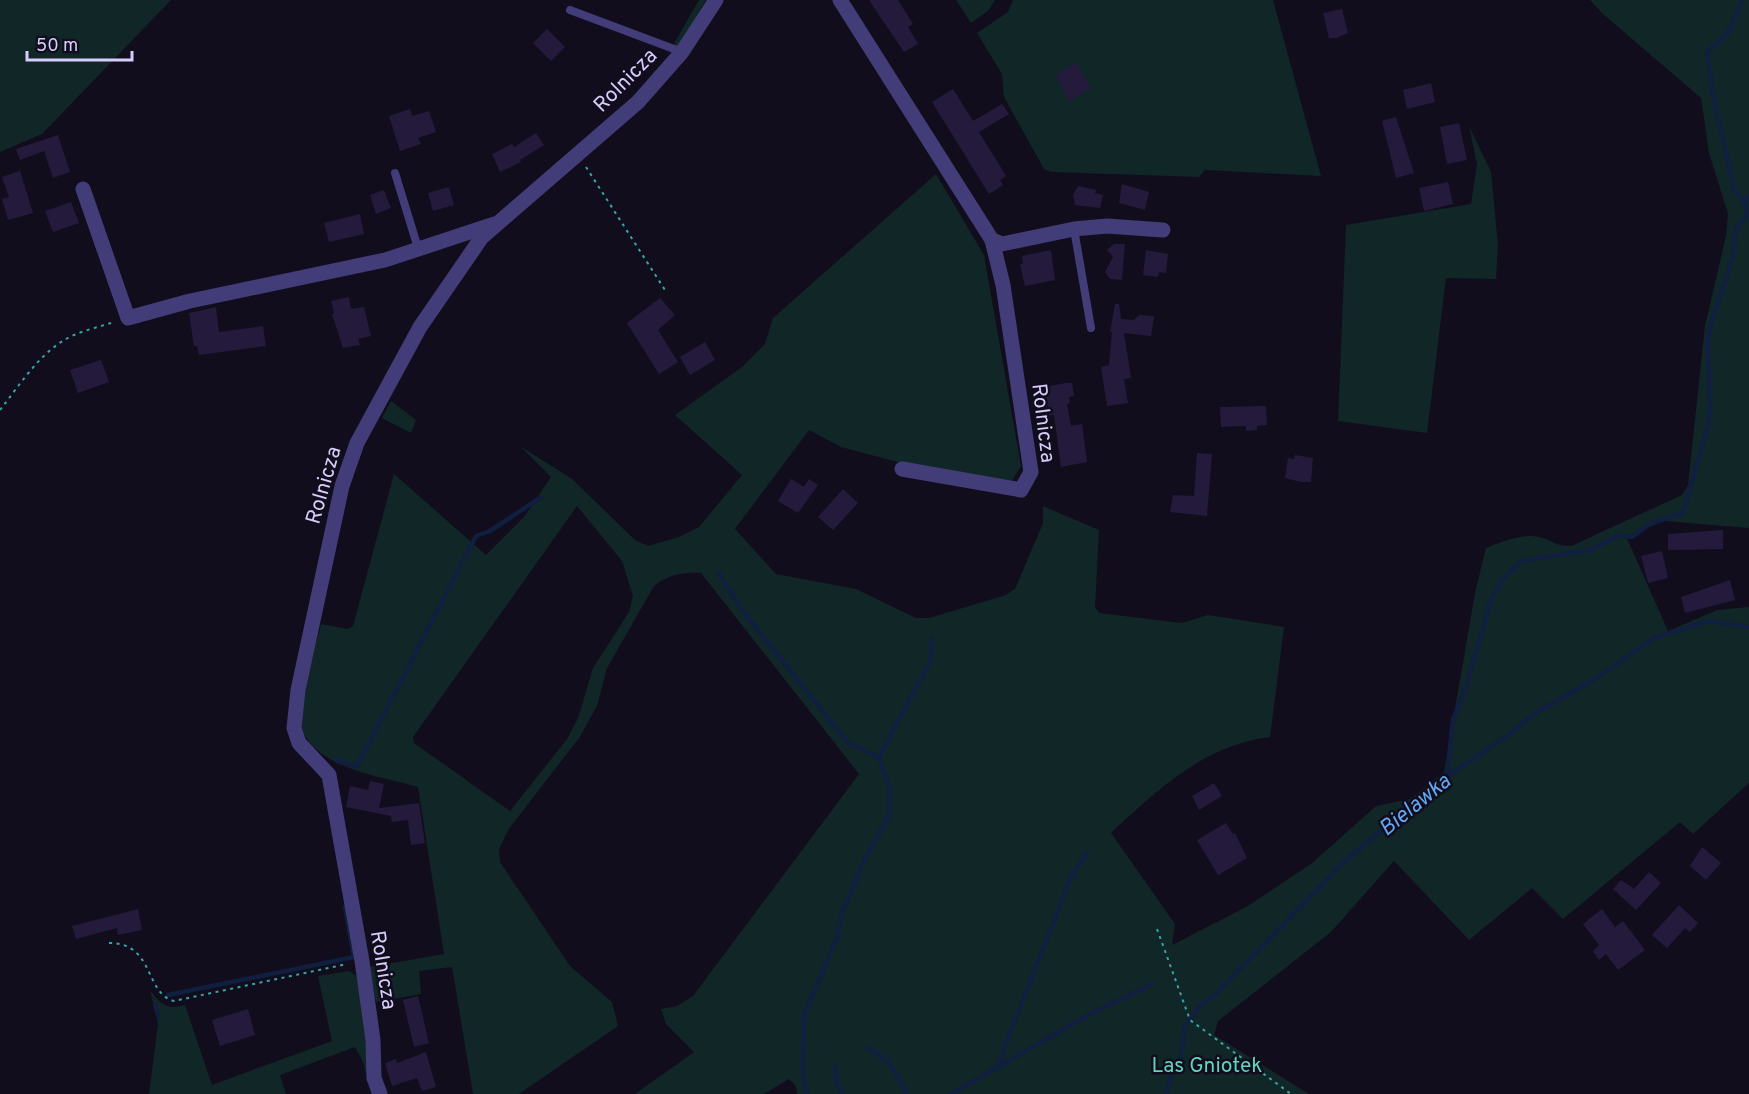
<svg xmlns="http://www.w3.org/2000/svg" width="1749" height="1094" font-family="Overpass,sans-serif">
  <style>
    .green { fill: #112626; fill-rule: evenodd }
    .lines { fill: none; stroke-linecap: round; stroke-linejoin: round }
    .stream { stroke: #101f3f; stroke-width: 4.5 }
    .building { fill: #241b3c }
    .path { stroke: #37a5a6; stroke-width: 2; stroke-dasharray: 3 4.5; stroke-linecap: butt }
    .service { stroke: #423c78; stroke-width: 8 }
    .minor { stroke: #423c78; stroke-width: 15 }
    .labels { text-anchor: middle; stroke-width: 5; stroke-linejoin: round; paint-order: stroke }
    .street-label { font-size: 21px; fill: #d6cdfb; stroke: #110d1d }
    .park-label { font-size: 21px; fill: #60d4bf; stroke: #110d1d }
    .water-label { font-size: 22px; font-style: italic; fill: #64a7f3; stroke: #110d1d }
  </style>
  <rect width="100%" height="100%" fill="#110d1d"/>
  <!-- green -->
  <g class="green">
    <polygon points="0,0 171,0 42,134 0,152"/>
    <polygon points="699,0 706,0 679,45 668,54"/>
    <polygon points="956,0 995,0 988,11 971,23"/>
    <polygon points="1013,0 1273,0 1321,176 1205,170 1199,177 1052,172 1044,169 1004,97 1002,74 977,33 1008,12"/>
    <path d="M1590,0H1749V528L1665,521L1626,536L1668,631L1717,610L1749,607V783L1693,834L1680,822L1563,919L1532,888L1469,940L1394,861L1331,932L1218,1021L1214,1035L1309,1094H797L796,1086L789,1079L764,1094H635L694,1052L666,1024L661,1009L677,1006L693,996L859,774L701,573C684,572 667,575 654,586L607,668L597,706L579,738L508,830L499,849L500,862L570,966L612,1002L618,1026L519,1094H473L452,967L419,971L421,994L376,1002L369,967L444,954L418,787C377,775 298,767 299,710C300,690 316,645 321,624L348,629L353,626L394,474L486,555L524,517L551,477L520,446L572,479L635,540L648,546L679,537L699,527L742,475L675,415L742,367L765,344L773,318L936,174L984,255L1021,466L1012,481L901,463L841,447L809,430L735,529L776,574L856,589L916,618H929L1006,595L1015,589L1043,523V506L1099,530L1095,607L1099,613L1182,623L1208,615L1284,627L1270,737C1204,745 1157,790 1111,833L1175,924L1172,945L1248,906L1311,864L1376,806L1410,799L1444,772L1475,593L1486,548C1500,542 1523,533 1539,537C1551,540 1558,547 1571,546L1682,495L1688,485L1705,326L1726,236L1728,214L1709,153L1701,98L1603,14ZM577,506L622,561L633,596L629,612L593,668L578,718L567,739L510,811L414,743L413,737Z"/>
    <polygon points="1469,126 1491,172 1498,245 1496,279 1446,278 1427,433 1338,421 1346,225 1471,204 1477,164"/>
    <polygon points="391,401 416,420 411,433 382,418"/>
    <path d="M349,971L359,978L375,1094H371L363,1062L355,1047L280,1075L286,1094H149L158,1024L150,990C161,1005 167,1010 185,1005L212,1085L332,1041L318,976Z"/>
  </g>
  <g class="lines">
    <!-- stream -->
    <g class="stream">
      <polyline points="1743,0 1727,34 1707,52 1713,95 1734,190 1744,202"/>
      <polyline points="719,574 742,610 848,743 879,757 890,790 889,816 866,857 842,912 837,938 804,1015 803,1077 807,1094"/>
      <polyline points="879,757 930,662 932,639"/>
      <polyline points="337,761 357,766 476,536 490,531 540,498"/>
      <polyline points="1447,777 1453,719 1464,693 1491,600 1502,580 1521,561 1590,550 1620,535 1632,537 1651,523 1683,513 1710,419 1708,333 1733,256 1736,229 1748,214 1744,202 1749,196"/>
      <polyline points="168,995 354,957 345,907"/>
      <polyline points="155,1005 159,1017"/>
      <path d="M867,1048C889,1059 897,1072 907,1094"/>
      <polyline points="835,1066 836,1081 842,1094"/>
      <polyline points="997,1067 1071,877 1087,853"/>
      <polyline points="951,1094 1088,1015 1152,984"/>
      <polyline points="1166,1094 1170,1079 1180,1061 1185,1026 1201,1005 1213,997 1345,861 1439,782 1513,732 1532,715 1595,679 1654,638 1709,621 1749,627"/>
    </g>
  </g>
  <!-- building -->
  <g class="building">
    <polygon points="869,0 898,0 913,24 908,27 918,44 904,52"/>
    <polygon points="1342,9 1348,33 1337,38 1329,38 1323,13"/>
    <polygon points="547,29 565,47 551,61 533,43"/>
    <polygon points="1076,63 1091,88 1069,102 1056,75"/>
    <polygon points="1431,83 1435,102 1407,109 1403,90"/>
    <polygon points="953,89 973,121 1002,104 1009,114 979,132 1006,176 1000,180 1003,185 989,194 932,102"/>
    <polygon points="410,109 412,116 429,111 436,132 418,138 421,144 400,151 389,116"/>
    <polygon points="1396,117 1414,173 1396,178 1382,121"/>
    <polygon points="1459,123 1467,160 1447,164 1440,127"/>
    <polygon points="536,133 544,145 520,160 521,162 500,172 492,154 512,144 514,147"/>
    <polygon points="58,135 70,172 53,178 44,151 20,160 16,149"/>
    <polygon points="20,171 33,213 8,220 2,199 9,197 2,177"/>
    <polygon points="1448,182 1453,204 1424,211 1419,188"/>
    <polygon points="1122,184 1149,192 1145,210 1119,203"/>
    <polygon points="1078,186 1096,190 1095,193 1103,195 1100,208 1075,205 1073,195"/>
    <polygon points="449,187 454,205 433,211 428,193"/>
    <polygon points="384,190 391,208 376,214 370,195"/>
    <polygon points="71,202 79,223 53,232 45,211"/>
    <polygon points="360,214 364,234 329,242 324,223"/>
    <polygon points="1114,244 1125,244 1122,280 1110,279 1105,272 1113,257 1107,250"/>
    <polygon points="1051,250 1055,280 1025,286 1020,264 1023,264 1022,256"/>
    <polygon points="1146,250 1168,254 1166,273 1159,272 1158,277 1143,275"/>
    <polygon points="349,297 351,309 364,307 371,336 358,339 360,345 343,348 332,314 334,313 331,301"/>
    <polygon points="660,298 675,315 658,330 678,362 659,374 627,323"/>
    <polygon points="1115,304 1119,304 1121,319 1134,320 1139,315 1154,316 1151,336 1124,333 1131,378 1124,379 1128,403 1107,406 1101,367 1109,365 1112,332 1110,332"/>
    <polygon points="216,307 219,332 263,326 266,346 199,355 197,346 194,346 189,313"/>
    <polygon points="705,342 715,360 690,375 680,357"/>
    <polygon points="101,360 109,382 78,393 70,370"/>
    <polygon points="1066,383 1072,383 1074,396 1069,397 1070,403 1067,404 1071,426 1082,424 1087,462 1061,467 1054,415 1045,416 1041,395 1046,394 1045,387"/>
    <polygon points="1266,406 1267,425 1257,426 1257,430 1246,431 1246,426 1221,427 1220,407"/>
    <polygon points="1197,453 1212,454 1207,516 1170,512 1173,495 1194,496"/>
    <polygon points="1295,455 1313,458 1311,482 1301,482 1285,478 1288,458 1294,459"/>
    <polygon points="791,479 804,487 809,479 818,485 798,513 778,501"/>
    <polygon points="843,489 858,503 833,530 818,517"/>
    <polygon points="1723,530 1723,549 1668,550 1668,534"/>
    <polygon points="1662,551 1668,578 1648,583 1641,556"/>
    <polygon points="1730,580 1735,600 1685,613 1681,597"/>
    <polygon points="370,781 384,784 379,808 419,803 425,843 411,845 408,820 392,822 391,816 346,807 350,786 368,790"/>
    <polygon points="1214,783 1222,796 1199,810 1192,796"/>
    <polygon points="1226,823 1233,834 1235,833 1247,858 1218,875 1197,840"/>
    <polygon points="1702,847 1721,863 1706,880 1690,866"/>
    <polygon points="1649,872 1661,883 1636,910 1613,889 1621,880 1634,889"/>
    <polygon points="1679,905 1698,923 1690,932 1685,928 1667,948 1652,935"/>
    <polygon points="138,909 142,930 118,935 117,928 76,939 72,926"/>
    <polygon points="1602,909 1615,927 1623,921 1645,950 1618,970 1606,954 1599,960 1593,951 1599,945 1583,924"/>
    <polygon points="418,996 429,1043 414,1047 403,1000"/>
    <polygon points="248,1009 255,1035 220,1046 212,1020"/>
    <polygon points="426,1052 436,1087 422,1091 417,1078 392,1086 385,1063 396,1059 397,1063"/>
  </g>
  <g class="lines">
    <!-- path -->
    <g class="path">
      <polyline points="586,167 665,290"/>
      <path d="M0,410C19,386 38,355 66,339C80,331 99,327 114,322"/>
      <polyline points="1157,929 1190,1020 1291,1094"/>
      <path d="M109,943C155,943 144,993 174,1001L347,964"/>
    </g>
    <!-- service -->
    <g class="service">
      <polyline points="570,10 682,52"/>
      <polyline points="395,173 418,248"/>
      <polyline points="1074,229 1091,328"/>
    </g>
    <!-- minor -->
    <g class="minor">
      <polyline points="840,0 992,240 1002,244 1074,229 1107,226 1163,230"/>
      <polyline points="83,189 128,318 190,301 385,260 494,224"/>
      <polyline points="902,469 1021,490 1031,472 1003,285 992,240"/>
      <polyline points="380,1094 374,1078 373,1040 362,961 329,775 299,743 294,728 298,690 342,486 357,443 420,327 482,237 638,102 682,52 716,0"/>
    </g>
  </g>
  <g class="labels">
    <!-- street labels -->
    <g class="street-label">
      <text transform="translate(625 80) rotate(-45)" y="7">Rolnicza</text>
      <text transform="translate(1044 423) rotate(83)" y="7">Rolnicza</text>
      <text transform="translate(323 485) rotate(-74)" y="7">Rolnicza</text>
      <text transform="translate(384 970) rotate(81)" y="7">Rolnicza</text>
    </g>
    <!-- park labels -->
    <g class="park-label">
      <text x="1207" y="1072">Las Gniotek</text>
    </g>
    <!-- water labels -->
    <g class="water-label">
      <text transform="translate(1414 804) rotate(-39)" y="8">Bielawka</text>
    </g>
  </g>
  <!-- scale -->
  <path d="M27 51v9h105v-9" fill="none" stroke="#d6cdfb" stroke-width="3"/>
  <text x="36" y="51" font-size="18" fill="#d6cdfb" stroke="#110d1d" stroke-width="4.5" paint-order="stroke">50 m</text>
</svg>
